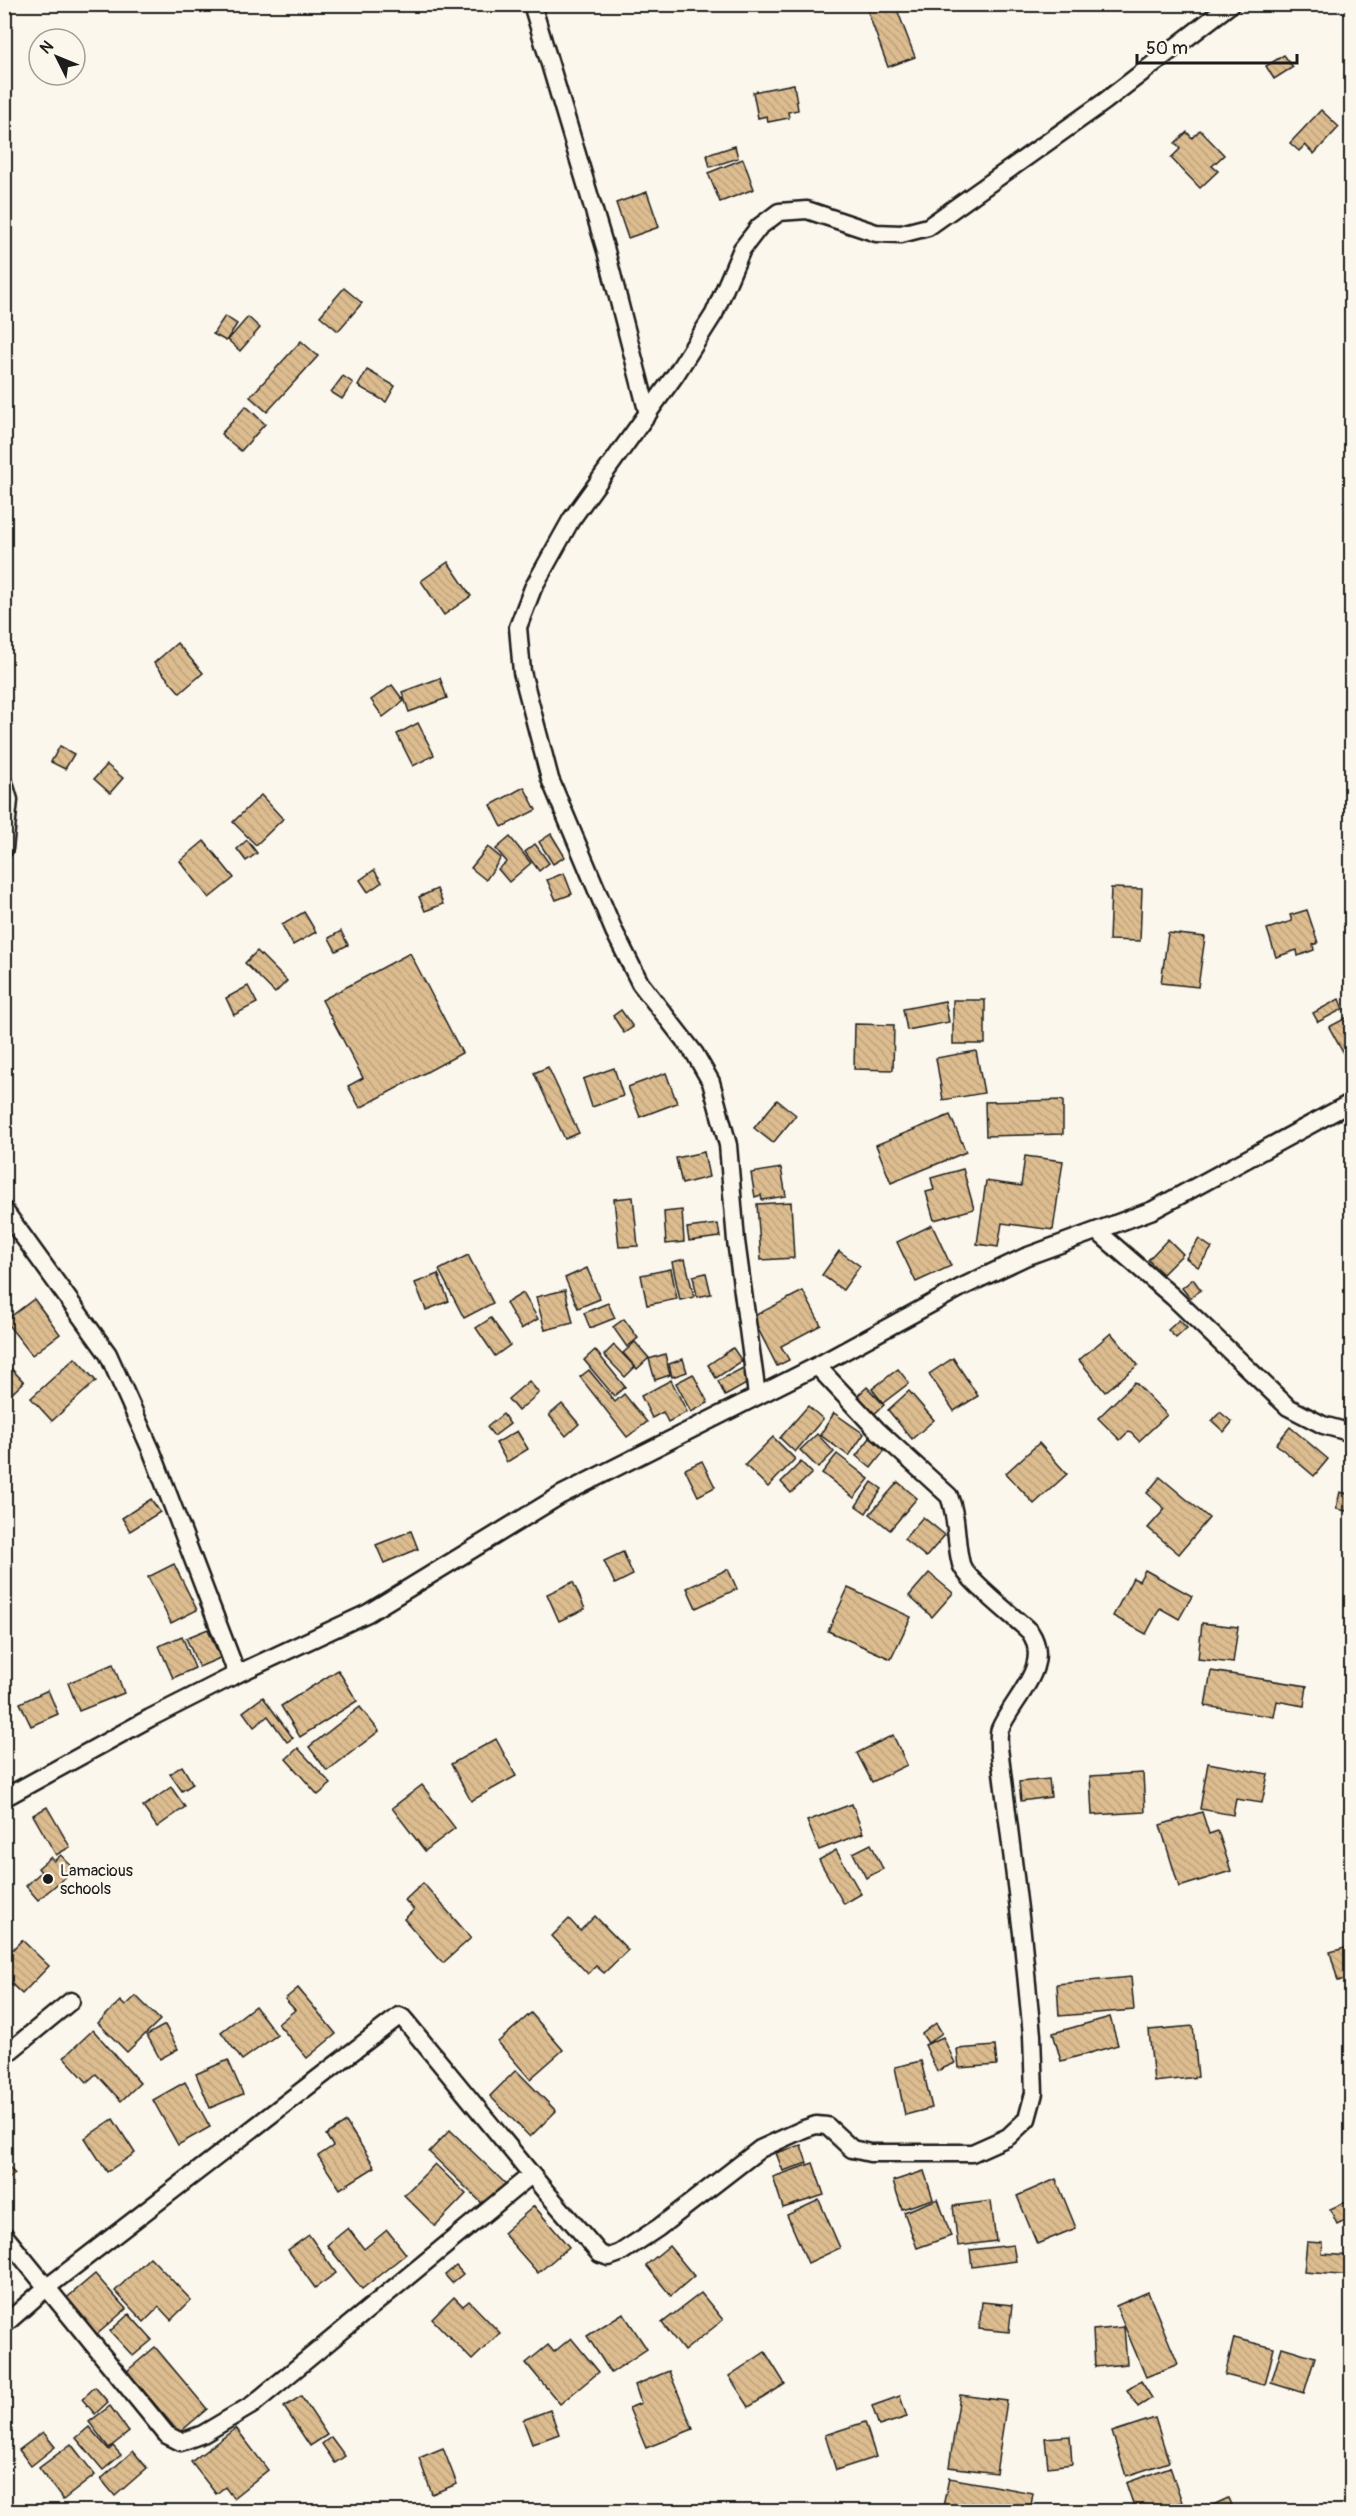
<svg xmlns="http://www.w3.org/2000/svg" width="1356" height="2516" font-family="Pangolin,sans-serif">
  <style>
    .building { fill: url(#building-back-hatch); stroke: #1c1c1c; stroke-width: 1.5 }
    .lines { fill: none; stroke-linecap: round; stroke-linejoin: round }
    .minor-casing { stroke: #1c1c1c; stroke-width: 21 }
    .minor { stroke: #fbf7ec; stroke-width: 16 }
    .poi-dot { fill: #1c1c1c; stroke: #fbf7ec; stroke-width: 2 }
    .labels { text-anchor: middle; stroke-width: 5; stroke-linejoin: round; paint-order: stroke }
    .poi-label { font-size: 16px; fill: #1c1c1c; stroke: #fbf7ec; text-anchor: start }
  </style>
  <defs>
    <pattern id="building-back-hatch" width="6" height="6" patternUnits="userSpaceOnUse" patternTransform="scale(1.5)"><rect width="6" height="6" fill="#ddbd90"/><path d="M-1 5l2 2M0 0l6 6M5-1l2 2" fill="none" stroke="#bda27c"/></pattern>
  </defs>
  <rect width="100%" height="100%" fill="#fbf7ec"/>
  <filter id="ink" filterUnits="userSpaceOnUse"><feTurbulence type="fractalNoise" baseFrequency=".0167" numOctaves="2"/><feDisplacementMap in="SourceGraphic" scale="12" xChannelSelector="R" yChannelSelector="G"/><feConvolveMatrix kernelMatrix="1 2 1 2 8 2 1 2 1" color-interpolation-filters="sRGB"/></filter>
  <g filter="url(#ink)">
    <!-- building -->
    <g class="building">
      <polygon points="865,4 895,4 915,57 888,67"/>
      <polygon points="1284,55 1293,67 1274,79 1266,66"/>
      <polygon points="794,84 798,110 788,112 789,118 768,122 767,116 758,118 753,92"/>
      <polygon points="1321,110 1339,127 1314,154 1305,145 1299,151 1290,143"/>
      <polygon points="1200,130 1224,155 1212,166 1218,171 1200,188 1171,158 1180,149 1175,143 1187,132 1192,138"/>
      <polygon points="735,146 738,158 710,167 707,155"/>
      <polygon points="743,159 754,189 720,202 708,173"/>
      <polygon points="647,192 659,227 628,238 616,203"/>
      <polygon points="344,288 362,303 338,331 320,316"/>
      <polygon points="225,316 237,324 226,341 213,334"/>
      <polygon points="248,317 260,328 240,351 228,340"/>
      <polygon points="301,341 318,356 267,412 250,397"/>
      <polygon points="367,370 395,386 386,402 358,386"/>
      <polygon points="343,376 353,383 342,399 331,392"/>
      <polygon points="246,406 265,424 241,451 221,434"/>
      <polygon points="448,562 471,596 444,615 421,581"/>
      <polygon points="177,643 203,673 180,693 154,663"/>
      <polygon points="440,678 447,698 409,712 402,692"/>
      <polygon points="392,685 404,701 383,717 371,700"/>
      <polygon points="418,723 434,755 413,766 397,734"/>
      <polygon points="60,746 74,754 65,769 51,762"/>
      <polygon points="107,765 123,778 110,793 94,779"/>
      <polygon points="524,787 536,810 502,827 491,805"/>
      <polygon points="261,795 283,819 256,845 233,822"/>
      <polygon points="551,834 565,857 553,864 539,842"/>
      <polygon points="510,837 531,863 509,882 498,869 507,862 496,849"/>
      <polygon points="247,840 257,853 246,861 237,849"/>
      <polygon points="204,841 234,878 209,898 180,861"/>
      <polygon points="535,844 549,863 539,871 525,852"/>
      <polygon points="488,847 501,858 486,880 471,868"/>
      <polygon points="374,870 382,882 368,892 360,880"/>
      <polygon points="564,873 572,894 556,900 547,880"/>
      <polygon points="1111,888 1142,889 1140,941 1109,940"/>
      <polygon points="437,889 443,904 425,911 419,897"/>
      <polygon points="1307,910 1318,943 1313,945 1314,950 1298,956 1297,950 1276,957 1267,929 1292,921 1290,915"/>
      <polygon points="304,912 316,932 293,945 282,925"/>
      <polygon points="341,931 348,945 336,951 329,938"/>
      <polygon points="1168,933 1205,937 1198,987 1161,983"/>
      <polygon points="257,951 287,981 275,993 245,963"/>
      <polygon points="410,953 462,1053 360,1108 348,1086 363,1078 322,1000"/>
      <polygon points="248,986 257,1003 234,1015 226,998"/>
      <polygon points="1339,999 1343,1009 1318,1022 1313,1013"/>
      <rect x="953" y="1000" width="32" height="44"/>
      <polygon points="945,1001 949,1022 907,1030 903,1009"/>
      <polygon points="621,1010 633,1027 624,1033 613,1016"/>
      <polygon points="1348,1017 1352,1024 1352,1069 1329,1027"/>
      <polygon points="855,1024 894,1025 893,1070 854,1069"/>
      <polygon points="976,1051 984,1093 943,1100 936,1058"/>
      <polygon points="548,1067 579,1133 565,1139 534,1073"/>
      <polygon points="614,1068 623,1096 592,1107 583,1079"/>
      <polygon points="666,1073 677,1103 640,1117 628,1087"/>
      <polygon points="777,1100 796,1115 773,1143 754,1128"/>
      <polygon points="1063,1100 1063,1134 986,1136 985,1102"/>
      <polygon points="950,1115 966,1152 891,1183 876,1145"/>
      <polygon points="704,1152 709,1177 682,1184 676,1158"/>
      <polygon points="1025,1156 1063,1161 1053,1230 1002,1223 998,1247 977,1244 986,1181 1021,1186"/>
      <polygon points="781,1168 786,1196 762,1200 761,1195 755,1197 751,1173"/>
      <polygon points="963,1169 974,1209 934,1220 926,1192 934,1190 931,1178"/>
      <polygon points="633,1197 638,1246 619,1247 614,1199"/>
      <polygon points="791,1202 794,1258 761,1260 757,1204"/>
      <polygon points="682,1210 684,1242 666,1244 664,1212"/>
      <polygon points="718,1224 720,1237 689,1241 687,1228"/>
      <polygon points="932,1225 951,1266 916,1282 897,1242"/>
      <polygon points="1168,1239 1183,1254 1163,1274 1148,1260"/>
      <polygon points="1199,1239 1212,1248 1198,1267 1186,1258"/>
      <polygon points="839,1251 860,1266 843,1290 822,1275"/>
      <polygon points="468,1255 493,1303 464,1318 439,1270"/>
      <polygon points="685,1259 694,1297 680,1300 672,1262"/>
      <polygon points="587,1268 600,1299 578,1308 565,1278"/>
      <polygon points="671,1269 677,1299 647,1305 641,1275"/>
      <polygon points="706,1273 711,1294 697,1297 693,1276"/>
      <polygon points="438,1274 449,1301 426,1310 415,1283"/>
      <polygon points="1193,1279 1201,1290 1190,1298 1182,1288"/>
      <polygon points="565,1290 573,1323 545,1330 536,1297"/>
      <polygon points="803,1291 821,1325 781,1346 789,1360 777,1366 752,1317"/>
      <polygon points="523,1293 538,1319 521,1329 506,1303"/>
      <polygon points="34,1299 60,1334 32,1355 5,1321"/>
      <polygon points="608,1303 615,1318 590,1328 584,1313"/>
      <polygon points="491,1318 510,1345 495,1356 476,1328"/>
      <polygon points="624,1319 638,1338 627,1347 613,1327"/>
      <polygon points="1179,1320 1187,1328 1176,1338 1168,1330"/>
      <polygon points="1111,1333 1138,1365 1105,1392 1079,1360"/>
      <polygon points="635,1342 649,1358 637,1369 623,1353"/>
      <polygon points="614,1345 635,1367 625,1377 604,1355"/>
      <polygon points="733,1348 742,1361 716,1378 708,1365"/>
      <polygon points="595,1350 625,1387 614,1396 584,1360"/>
      <polygon points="665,1354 670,1375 655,1380 649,1359"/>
      <polygon points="75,1358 96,1381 52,1421 31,1398"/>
      <polygon points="953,1358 978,1396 954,1411 929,1374"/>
      <polygon points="683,1359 687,1372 672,1377 669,1364"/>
      <polygon points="4,1361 24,1382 4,1401"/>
      <polygon points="743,1368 750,1382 725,1396 718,1381"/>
      <polygon points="898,1369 909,1383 883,1403 872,1389"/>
      <polygon points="589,1370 615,1402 624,1394 647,1422 627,1437 580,1377"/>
      <polygon points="693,1374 708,1403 691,1412 676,1383"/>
      <polygon points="671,1380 687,1412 668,1422 663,1412 652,1418 641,1396"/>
      <polygon points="529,1381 539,1393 518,1411 508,1399"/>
      <polygon points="1135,1382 1167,1415 1139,1441 1129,1431 1120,1440 1098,1418"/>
      <polygon points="867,1387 884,1405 870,1418 853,1400"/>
      <polygon points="909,1391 934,1420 912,1439 888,1410"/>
      <polygon points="562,1404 579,1424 566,1436 549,1415"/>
      <polygon points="808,1406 823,1419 795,1452 780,1438"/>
      <polygon points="1220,1412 1232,1422 1224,1432 1212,1421"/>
      <polygon points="834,1413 864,1434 849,1456 820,1435"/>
      <polygon points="503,1414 510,1424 494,1436 487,1427"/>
      <polygon points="1290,1427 1328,1459 1314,1476 1276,1444"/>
      <polygon points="517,1431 528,1449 507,1462 496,1443"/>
      <polygon points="817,1434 834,1452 818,1468 800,1450"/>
      <polygon points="773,1437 795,1459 768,1487 745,1465"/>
      <polygon points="870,1438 885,1450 871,1468 856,1456"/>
      <polygon points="1039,1443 1067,1474 1034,1504 1006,1473"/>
      <polygon points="837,1454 869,1479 854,1498 822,1473"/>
      <polygon points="702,1461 715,1487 698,1496 685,1469"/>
      <polygon points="801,1462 812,1473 791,1493 781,1482"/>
      <polygon points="1160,1477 1209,1518 1179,1554 1148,1528 1165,1509 1147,1493"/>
      <polygon points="872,1482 882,1489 866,1513 856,1506"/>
      <polygon points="898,1482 917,1498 890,1530 870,1514"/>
      <polygon points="1340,1492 1352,1495 1352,1512 1336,1509"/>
      <polygon points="151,1499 160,1512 130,1531 122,1518"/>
      <polygon points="923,1517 945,1535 926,1557 904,1539"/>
      <polygon points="411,1531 418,1549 384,1563 376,1545"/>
      <polygon points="623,1552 633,1575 615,1584 604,1561"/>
      <polygon points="174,1564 197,1610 171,1623 148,1577"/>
      <polygon points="728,1569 737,1589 696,1608 687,1588"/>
      <polygon points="1145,1570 1192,1596 1179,1619 1160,1608 1146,1634 1113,1616 1133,1578 1139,1581"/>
      <polygon points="929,1573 953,1593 932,1617 909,1596"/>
      <polygon points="573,1582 585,1609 559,1621 547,1594"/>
      <polygon points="848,1588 911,1617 891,1659 828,1631"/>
      <polygon points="1202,1623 1238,1627 1233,1663 1198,1659"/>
      <polygon points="208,1629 220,1658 199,1667 186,1638"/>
      <polygon points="182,1636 195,1668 173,1678 159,1646"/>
      <polygon points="113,1664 124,1693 79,1711 68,1683"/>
      <polygon points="338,1670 357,1701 300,1737 281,1706"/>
      <polygon points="1211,1671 1307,1686 1304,1706 1277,1701 1274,1717 1205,1706"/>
      <polygon points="48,1690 58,1714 31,1726 20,1703"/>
      <polygon points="263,1697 293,1738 287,1742 268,1716 254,1727 243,1712"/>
      <polygon points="360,1707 379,1731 327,1771 309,1747"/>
      <polygon points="893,1735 907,1765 872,1782 857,1753"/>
      <polygon points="496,1739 516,1776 471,1801 451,1764"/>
      <polygon points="298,1748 331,1784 318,1795 286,1759"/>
      <polygon points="1208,1763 1268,1774 1262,1803 1236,1799 1233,1815 1200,1809"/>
      <polygon points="182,1766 193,1784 182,1791 170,1774"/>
      <polygon points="1143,1773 1145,1812 1092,1815 1090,1776"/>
      <polygon points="1049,1779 1051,1797 1021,1801 1019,1782"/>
      <polygon points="422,1785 455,1828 425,1851 392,1808"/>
      <polygon points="171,1787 185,1807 157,1827 143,1807"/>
      <polygon points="852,1804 863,1833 819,1850 807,1821"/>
      <polygon points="47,1807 70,1847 56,1855 33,1815"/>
      <polygon points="1202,1812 1209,1834 1218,1831 1231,1871 1179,1887 1160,1825"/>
      <polygon points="871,1844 883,1869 866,1878 853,1853"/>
      <polygon points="836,1850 861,1894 844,1904 819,1860"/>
      <polygon points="61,1855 74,1870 38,1900 26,1886 41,1872 38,1868 51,1857 54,1861"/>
      <polygon points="423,1883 471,1938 443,1963 404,1919 414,1910 405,1900"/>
      <polygon points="595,1916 628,1950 604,1973 596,1966 588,1974 552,1936 569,1919 580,1931"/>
      <polygon points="22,1940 49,1966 22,1994 4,1977 4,1958"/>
      <polygon points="1352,1946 1352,1977 1338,1981 1330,1952"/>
      <polygon points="1131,1977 1134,2010 1059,2016 1057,1984"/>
      <polygon points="298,1988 336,2034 307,2058 278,2024 295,2010 285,1999"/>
      <polygon points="136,1996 160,2020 127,2052 98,2023 120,2001 125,2006"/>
      <polygon points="255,2006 277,2035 242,2060 221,2032"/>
      <polygon points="531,2013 563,2050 530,2079 498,2042"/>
      <polygon points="1110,2017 1118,2045 1061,2061 1053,2033"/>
      <polygon points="936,2023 942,2033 928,2043 922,2034"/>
      <polygon points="165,2025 178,2049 160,2059 147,2035"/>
      <polygon points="1193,2026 1198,2077 1154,2082 1149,2030"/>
      <polygon points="93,2030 140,2083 121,2101 96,2074 87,2082 64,2057"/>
      <polygon points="943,2037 955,2063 937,2071 925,2045"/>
      <polygon points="995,2046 997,2065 959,2068 957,2049"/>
      <polygon points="228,2060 243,2094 210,2108 196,2074"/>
      <polygon points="921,2061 932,2108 905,2115 895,2067"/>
      <polygon points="516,2070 556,2111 530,2137 490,2096"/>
      <polygon points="185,2082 210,2127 178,2145 153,2100"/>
      <polygon points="113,2119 135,2153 107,2172 85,2138"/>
      <polygon points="346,2122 375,2167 340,2189 318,2156 333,2146 326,2135"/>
      <polygon points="450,2130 509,2187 488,2209 429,2152"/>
      <polygon points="801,2145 807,2163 783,2171 776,2153"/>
      <polygon points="4,2162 15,2174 4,2182"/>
      <polygon points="813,2163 824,2195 783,2208 773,2177"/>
      <polygon points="435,2164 466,2194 435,2226 404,2195"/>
      <polygon points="924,2171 933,2199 902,2209 893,2181"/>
      <polygon points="1056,2179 1076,2228 1037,2244 1017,2196"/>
      <polygon points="938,2199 951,2236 917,2248 904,2212"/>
      <polygon points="1352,2199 1352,2217 1337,2224 1330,2209"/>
      <polygon points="819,2200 840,2248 808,2263 787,2215"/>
      <polygon points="991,2201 996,2241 958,2246 953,2206"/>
      <polygon points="534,2206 569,2247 538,2273 503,2233"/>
      <polygon points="348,2228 364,2249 387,2230 406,2254 362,2289 327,2245"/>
      <polygon points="309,2235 336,2273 315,2288 288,2250"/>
      <polygon points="1307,2242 1323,2243 1322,2254 1352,2256 1352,2276 1304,2272"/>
      <polygon points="1013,2245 1016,2261 972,2267 970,2250"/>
      <polygon points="669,2246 694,2276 671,2296 646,2265"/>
      <polygon points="150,2257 191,2300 171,2320 159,2307 144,2322 115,2291"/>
      <polygon points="456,2266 463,2274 452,2283 445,2275"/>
      <polygon points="95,2274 126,2309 94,2337 63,2301"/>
      <polygon points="1148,2292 1178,2364 1146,2377 1116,2306"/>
      <polygon points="701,2293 723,2320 684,2351 662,2323"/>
      <polygon points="454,2297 463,2306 469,2301 500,2333 472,2360 432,2319"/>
      <polygon points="982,2302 1012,2305 1009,2332 979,2329"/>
      <polygon points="623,2313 647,2349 611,2373 587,2336"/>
      <polygon points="129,2314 152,2340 133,2356 110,2331"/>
      <polygon points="1124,2327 1127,2364 1095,2367 1093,2330"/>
      <polygon points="571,2338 599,2372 560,2404 526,2363 548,2345 554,2352"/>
      <polygon points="1234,2338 1274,2348 1265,2385 1225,2375"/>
      <polygon points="155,2347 207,2409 179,2433 127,2371"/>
      <polygon points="1282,2347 1315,2357 1304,2393 1271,2383"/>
      <polygon points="765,2352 785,2384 749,2407 729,2376"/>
      <polygon points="669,2371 693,2429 646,2448 629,2408 641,2403 635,2385"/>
      <polygon points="1141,2381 1152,2398 1138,2407 1127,2390"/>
      <polygon points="95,2387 108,2402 95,2414 82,2399"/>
      <polygon points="960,2395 1007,2401 996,2473 949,2467"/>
      <polygon points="301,2396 327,2435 310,2446 284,2407"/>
      <polygon points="900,2396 907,2417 879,2426 872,2406"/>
      <polygon points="110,2406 129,2432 109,2448 89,2422"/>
      <polygon points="550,2410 559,2434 532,2444 523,2420"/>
      <polygon points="1155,2418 1169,2462 1126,2476 1112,2432"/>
      <polygon points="865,2422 876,2457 836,2470 825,2435"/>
      <polygon points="89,2427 109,2450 113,2446 121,2455 103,2470 76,2438"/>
      <polygon points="236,2428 268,2470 233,2498 225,2487 216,2494 191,2462"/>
      <polygon points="43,2432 55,2447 31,2466 19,2450"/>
      <polygon points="1070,2436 1072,2464 1048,2467 1045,2438"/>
      <polygon points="331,2437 345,2456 335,2463 322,2444"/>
      <polygon points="71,2444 95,2475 63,2500 39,2468"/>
      <polygon points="443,2448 457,2484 432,2494 419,2458"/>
      <polygon points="133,2451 147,2468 115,2496 101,2479"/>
      <polygon points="1170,2467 1182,2502 1158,2512 1136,2512 1126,2483"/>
      <polygon points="949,2478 1033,2493 1030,2512 942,2511"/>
      <polygon points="1228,2498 1234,2512 1198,2512"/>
    </g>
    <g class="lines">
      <defs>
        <g id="minor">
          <polyline points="532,4 606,251 648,414"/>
          <polyline points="4,783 9,800 4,849"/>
          <polyline points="4,1210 108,1354 152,1452 237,1674"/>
          <polyline points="1097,1231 1173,1297 1288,1407 1323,1425 1352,1433"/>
          <polyline points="757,1395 736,1241 728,1145 711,1082 695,1054 640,983 614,931 550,779 522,672 518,627 533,588 571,520 676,374 714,314 742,249 759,227 779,212 807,210 876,233 901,234 928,227 1104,102 1231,4"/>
          <polyline points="4,1798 150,1718 237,1674 368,1613 561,1495 817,1366 960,1288 1025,1257 1153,1210 1352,1102"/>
          <polyline points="4,2056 71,2001"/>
          <polyline points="4,2235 167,2435 181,2442 203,2434 252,2405 531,2175"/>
          <path d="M4,2325L46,2288L399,2016L403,2018L546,2192L600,2254L609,2257L620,2253L658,2228L760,2149L804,2129L816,2125L827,2126L852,2149L870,2153H972L1008,2137L1027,2119L1034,2093L1032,2035L1022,1933L999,1748C999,1742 998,1734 1000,1729C1013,1698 1053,1666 1030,1632C1017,1619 965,1579 961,1564C955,1542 958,1518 949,1496L877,1430L817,1366"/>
        </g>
      </defs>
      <!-- minor casing -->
      <use href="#minor" class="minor-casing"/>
      <!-- minor -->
      <use href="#minor" class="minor"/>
    </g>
  </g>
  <!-- markers -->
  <circle class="poi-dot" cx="48" cy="1879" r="6"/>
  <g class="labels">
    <!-- poi labels -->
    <g class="poi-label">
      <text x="60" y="1876">Lamacious<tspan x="60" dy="18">schools</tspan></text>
    </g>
  </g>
  <!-- margin -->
  <rect width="1356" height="2516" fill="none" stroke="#fbf7ec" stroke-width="24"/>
  <rect x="12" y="12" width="1332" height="2492" fill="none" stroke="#1c1c1c" stroke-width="2" filter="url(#ink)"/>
  <!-- north arrow -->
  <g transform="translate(57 57) rotate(313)"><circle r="28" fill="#fbf7ec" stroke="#a29f99" stroke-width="1.5"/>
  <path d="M0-4.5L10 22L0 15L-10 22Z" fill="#1c1c1c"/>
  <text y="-9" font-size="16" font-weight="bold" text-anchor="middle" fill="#1c1c1c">N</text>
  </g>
  <!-- scale -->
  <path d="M1137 54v9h160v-9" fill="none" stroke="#1c1c1c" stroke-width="3"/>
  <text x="1146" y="54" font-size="18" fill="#1c1c1c" stroke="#fbf7ec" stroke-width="4.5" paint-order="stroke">50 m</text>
</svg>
